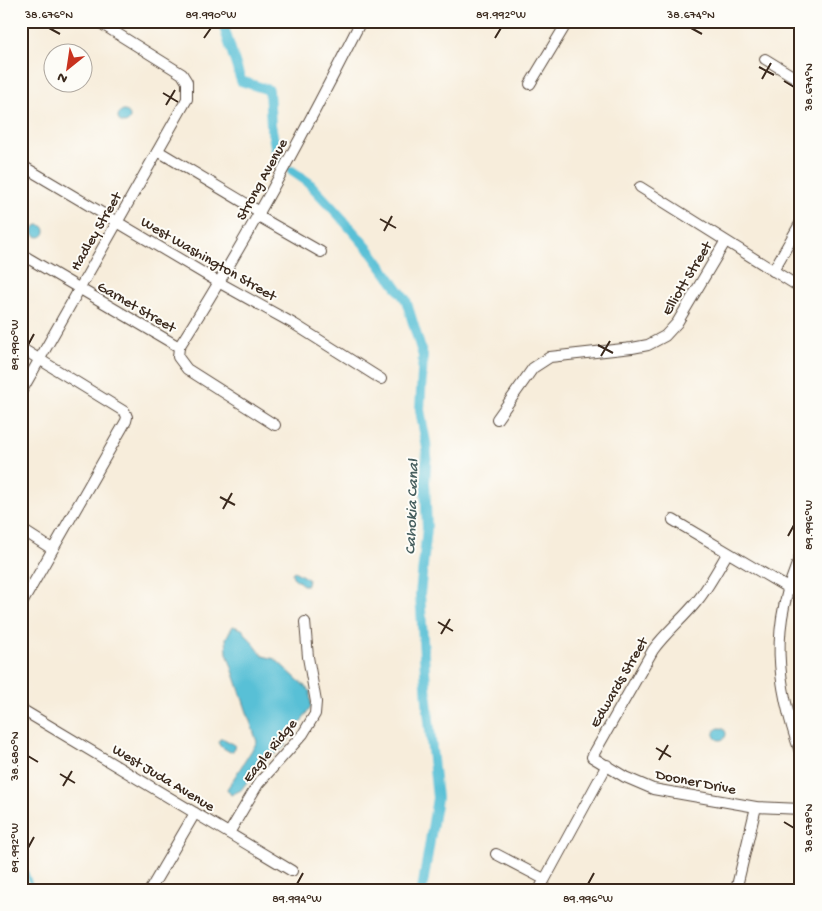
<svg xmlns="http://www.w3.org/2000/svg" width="822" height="911" font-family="'Gochi Hand',sans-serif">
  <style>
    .water { fill: #59c0d6; stroke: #4a757a }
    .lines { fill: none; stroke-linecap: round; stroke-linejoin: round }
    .stream { stroke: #59c0d6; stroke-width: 3 }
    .canal { stroke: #59c0d6; stroke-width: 10 }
    .minor-casing { stroke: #57473a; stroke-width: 12 }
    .minor { stroke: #fff; stroke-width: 10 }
    .ticks { fill: none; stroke: #3b2a1e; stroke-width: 2 }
    .labels { text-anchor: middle; stroke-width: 4; stroke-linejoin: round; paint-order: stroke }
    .street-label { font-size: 15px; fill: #3b2a1e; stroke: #fdfcf7 }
    .water-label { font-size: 16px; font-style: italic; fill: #465e5e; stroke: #fdfcf7 }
    .neatline { fill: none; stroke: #3b2a1e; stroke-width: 2 }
    .ticks-label { font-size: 12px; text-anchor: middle; fill: #3b2a1e }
  </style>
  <rect width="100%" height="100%" fill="#fdfcf7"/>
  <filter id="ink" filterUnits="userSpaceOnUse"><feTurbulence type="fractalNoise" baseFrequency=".02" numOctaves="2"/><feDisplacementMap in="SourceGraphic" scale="10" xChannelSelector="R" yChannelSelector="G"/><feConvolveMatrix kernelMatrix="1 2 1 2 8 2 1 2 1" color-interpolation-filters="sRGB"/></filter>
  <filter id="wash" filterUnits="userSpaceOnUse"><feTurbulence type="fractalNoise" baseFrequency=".0096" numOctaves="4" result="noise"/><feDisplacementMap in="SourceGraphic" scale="20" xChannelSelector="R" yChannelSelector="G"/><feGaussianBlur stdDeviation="1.12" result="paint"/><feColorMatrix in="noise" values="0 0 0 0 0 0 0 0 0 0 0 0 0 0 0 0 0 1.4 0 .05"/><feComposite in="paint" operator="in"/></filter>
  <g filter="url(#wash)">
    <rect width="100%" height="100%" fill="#f7eddb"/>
    <!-- water -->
    <g class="water">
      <circle cx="124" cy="117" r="6"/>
      <circle cx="39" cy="231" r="6"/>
      <polygon points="294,571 308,579 307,585 303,585 293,577 292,573"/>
      <polygon points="233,626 242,629 263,656 275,659 310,691 311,707 284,747 259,766 241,790 231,795 227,789 257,742 227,653 226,638"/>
      <circle cx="720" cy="734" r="6"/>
      <polygon points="220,739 224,739 235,745 233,751 230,752 220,746 218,742"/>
    </g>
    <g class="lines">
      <!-- stream -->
      <polyline class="stream" points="21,855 33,890"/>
      <!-- canal -->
      <g class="canal">
        <polyline points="222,21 241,81 269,90 271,125 278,162"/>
        <polyline points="292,171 308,182 337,213 371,252 406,300 423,356 420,410 427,448 425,482 427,528 420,594 427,701 437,798 422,890"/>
      </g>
    </g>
  </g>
  <g filter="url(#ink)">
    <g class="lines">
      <defs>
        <g id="minor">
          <polyline points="765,59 801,81"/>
          <polyline points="530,84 568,21"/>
          <polyline points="158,151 260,212"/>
          <polyline points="21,165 220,283 294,324 381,379"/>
          <polyline points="640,187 801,288"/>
          <polyline points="258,216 321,252"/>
          <polyline points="21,254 179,347 178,357 187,369 275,425"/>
          <polyline points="773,271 801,222"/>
          <path d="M179,347C246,242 305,132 361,21"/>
          <polyline points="21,348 125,412 127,417 126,421 21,605"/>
          <polyline points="21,392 187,99 187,82 182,74 97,21"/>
          <polyline points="497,419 533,368 550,357 632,348 648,345 665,336 677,323 725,242"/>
          <polyline points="673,520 788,588"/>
          <polyline points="21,529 52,549"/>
          <path d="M727,554C718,569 709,586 698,600C684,618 666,632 653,650L592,757L625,777L653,789L756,807L801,809"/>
          <path d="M801,555C769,626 776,683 801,755"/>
          <polyline points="21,709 292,871"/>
          <polyline points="229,833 258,784 303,734 315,714 316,702 308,657 305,622"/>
          <polyline points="496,854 544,879"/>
          <polyline points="150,890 195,813"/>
          <polyline points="539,890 607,765"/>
          <polyline points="736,890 756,807"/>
        </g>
      </defs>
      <!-- minor casing -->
      <use href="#minor" class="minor-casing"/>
      <!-- minor -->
      <use href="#minor" class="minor"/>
    </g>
  </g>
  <!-- ticks -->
  <path class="ticks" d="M49,28L60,34M691,28L702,34M204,38L211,28M495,38L501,28M759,67L774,75M762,79L771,63M784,81L794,87M163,93L178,102M166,105L175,90M380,219L396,228M384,231L392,216M28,345L34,334M598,345L613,353M601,356L610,341M220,497L235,505M223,509L232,493M788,536L794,525M438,622L453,631M441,634L450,619M656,748L671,757M28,756L38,762M659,760L668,745M60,774L75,783M63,786L72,771M784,822L794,828M28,848L34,837M297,884L303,873M588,884L594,873"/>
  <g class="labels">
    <!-- street labels -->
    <g class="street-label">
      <text transform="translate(261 179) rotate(-61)" y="5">Strong Avenue</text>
      <text transform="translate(95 231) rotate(-60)" y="5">Hadley Street</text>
      <text transform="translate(209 258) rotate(30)" y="5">West Washington Street</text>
      <text transform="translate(686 278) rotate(-59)" y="5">Elliott Street</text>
      <text transform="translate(137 306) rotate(30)" y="5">Garnet Street</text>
      <text transform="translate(618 682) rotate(-60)" y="5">Edwards Street</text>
      <text transform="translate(269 750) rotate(-51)" y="5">Eagle Ridge</text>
      <text transform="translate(164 777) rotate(31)" y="5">West Juda Avenue</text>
      <text transform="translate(696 781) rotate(11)" y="5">Dooner Drive</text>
    </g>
    <!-- water labels -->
    <g class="water-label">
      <text transform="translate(410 507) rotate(-88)" y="6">Cahokia Canal</text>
    </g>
  </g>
  <!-- margin -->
  <rect width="822" height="911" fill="none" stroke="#fdfcf7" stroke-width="55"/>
  <!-- north arrow -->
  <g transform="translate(68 68) rotate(210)"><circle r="24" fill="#fdfcf7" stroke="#afa8a0"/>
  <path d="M0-4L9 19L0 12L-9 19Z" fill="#c8321e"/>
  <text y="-8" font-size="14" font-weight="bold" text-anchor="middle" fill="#3b2a1e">N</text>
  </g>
  <rect x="28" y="28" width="766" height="856" class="neatline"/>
  <g class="ticks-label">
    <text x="49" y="18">38.676°N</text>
    <text x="211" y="18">89.990°W</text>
    <text x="501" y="18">89.992°W</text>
    <text x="691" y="18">38.674°N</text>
    <text transform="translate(808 87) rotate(-90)" y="4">38.674°N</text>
    <text transform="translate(14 345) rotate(-90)" y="4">89.990°W</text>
    <text transform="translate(808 525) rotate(-90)" y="4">89.996°W</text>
    <text transform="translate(14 756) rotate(-90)" y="4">38.680°N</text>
    <text transform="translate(808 828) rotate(-90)" y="4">38.678°N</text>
    <text transform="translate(14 848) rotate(-90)" y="4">89.992°W</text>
    <text x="297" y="902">89.994°W</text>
    <text x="588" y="902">89.996°W</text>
  </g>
</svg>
